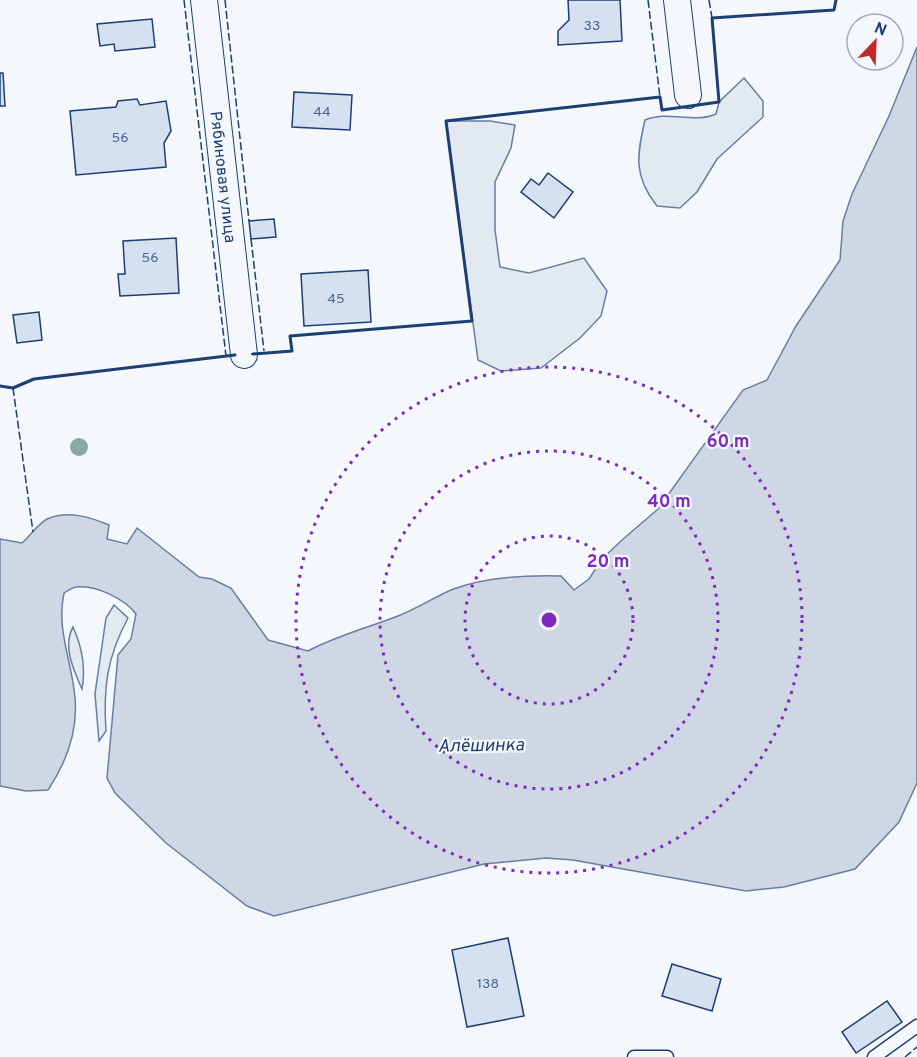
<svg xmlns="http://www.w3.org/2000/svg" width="917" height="1057" font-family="Overpass,sans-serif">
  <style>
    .green { fill: #e3e9f0; stroke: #687fa3; stroke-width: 1.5 }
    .water { fill: #cfd7e4; stroke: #687fa3; stroke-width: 1.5 }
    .building { fill: #d5e0f0; stroke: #1d3f73; stroke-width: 1.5 }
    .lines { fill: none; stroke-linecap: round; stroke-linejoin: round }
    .service-casing { stroke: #1d3f73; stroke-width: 15 }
    .minor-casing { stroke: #1d3f73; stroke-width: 28 }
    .service { stroke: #f4f7fb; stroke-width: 12 }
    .minor { stroke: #f4f7fb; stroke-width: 26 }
    .fence { stroke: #1d3f73; stroke-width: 1.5; stroke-dasharray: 8 3; stroke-linecap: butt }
    .wall { stroke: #1d3f73; stroke-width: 3 }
    .tree { fill: #86aba6 }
    .ring { fill: none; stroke: #7b2cbf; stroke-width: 3; stroke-dasharray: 3 6 }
    .labels { text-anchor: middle; stroke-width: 4.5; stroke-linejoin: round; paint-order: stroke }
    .number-label { font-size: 14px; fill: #4b6792 }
    .street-label { font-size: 16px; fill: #1d3f73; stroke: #f4f7fb }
    .water-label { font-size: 18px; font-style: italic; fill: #1d3f73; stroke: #f4f7fb }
    .centre { fill: #7b2cbf; stroke: #f4f7fb; stroke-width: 3 }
    .ring-label { font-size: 18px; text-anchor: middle; font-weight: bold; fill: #7b2cbf; stroke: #f4f7fb; stroke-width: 4.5; stroke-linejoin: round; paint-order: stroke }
  </style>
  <rect width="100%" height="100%" fill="#f4f7fb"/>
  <!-- green -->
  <g class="green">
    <path d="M744,78L763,101V117L717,159L697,192L680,208L657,206C633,176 637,155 645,120C668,110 693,124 716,114L719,102Z"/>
    <polygon points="446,121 490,121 515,125 511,148 495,182 495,230 500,267 529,273 584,258 607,291 601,316 580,338 541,368 501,371 478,360"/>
    <path d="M114,605L128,618C107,657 103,688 106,731L99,741L95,694L106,618Z"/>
    <path d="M73,627C82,647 86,667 82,689C74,671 62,646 73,627Z"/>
  </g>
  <!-- water -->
  <path class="water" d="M917,47V783L899,822L855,869L784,887L746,891L573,860L546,858L484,864L274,916L247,906L166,843L115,793L107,778L118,655L131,639L136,614C125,599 96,585 77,587C73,587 67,591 64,593C56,630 72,661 75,698C78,731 66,763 48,790L26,791L0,786V539L22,543C30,536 38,524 47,519C68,510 90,517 109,525L107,539L127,544L137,528L199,577L212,579L231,588L268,640L308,651C336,636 367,628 398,616C416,609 433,598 451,590C484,577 526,575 561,576L574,590L589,579L602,559L622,540L658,509L743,390L767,380L796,326L840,260L843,221L852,194L889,116Z"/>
  <!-- building -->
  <g class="building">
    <polygon points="568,0 620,0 622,41 558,45 558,31 569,20"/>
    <polygon points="152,19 155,47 115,51 114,44 100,46 97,24"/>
    <polygon points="0,73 3,73 5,106 0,106"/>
    <polygon points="294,92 352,95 350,130 292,127"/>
    <polygon points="137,99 140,105 166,101 171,131 164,143 166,167 76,175 70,111 116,107 118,101"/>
    <polygon points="548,173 573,192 554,218 521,192 531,179 539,185"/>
    <polygon points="274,219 276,237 251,239 249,221"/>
    <polygon points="176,238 179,293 120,296 118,274 125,274 123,241"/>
    <polygon points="368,270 371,322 304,326 301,274"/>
    <polygon points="39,312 42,340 17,343 13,315"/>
    <polygon points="508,938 524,1016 467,1027 452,950"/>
    <polygon points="672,964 721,979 712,1011 662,996"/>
    <polygon points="887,1001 902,1022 856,1053 842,1032"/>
  </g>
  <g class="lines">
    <defs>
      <g id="service">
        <polyline points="634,1057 667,1057"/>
        <polyline points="874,1057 917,1026"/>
      </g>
      <g id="minor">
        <path id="s1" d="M204,0L244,355"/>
        <polyline points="677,0 688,95"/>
      </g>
    </defs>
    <!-- service casing -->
    <use href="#service" class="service-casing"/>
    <!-- minor casing -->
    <use href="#minor" class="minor-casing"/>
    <!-- service -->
    <use href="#service" class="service"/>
    <!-- minor -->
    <use href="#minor" class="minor"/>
    <!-- fence -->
    <g class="fence">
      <polyline points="184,0 226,356"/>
      <polyline points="225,0 249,221"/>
      <polyline points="648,0 660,97"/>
      <polyline points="709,0 712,18"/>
      <polyline points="251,239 264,351"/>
      <polyline points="251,354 292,351 290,336 472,321 446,121 660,97 662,110 719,102 712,18 834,10 836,0"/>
      <polyline points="0,386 13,388 34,379 236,355"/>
      <polyline points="13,388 33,532"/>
      <polyline points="905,1057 917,1047"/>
    </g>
    <!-- wall -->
    <g class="wall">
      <polyline points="253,354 292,351 290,336 472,321 446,121 660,97 662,110 719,102 712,18 834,10 836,0"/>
      <polyline points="0,386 13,388 34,379 235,355"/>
    </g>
  </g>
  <!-- trees -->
  <circle class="tree" cx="79" cy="447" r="9"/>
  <!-- distance rings -->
  <g class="ring">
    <circle cx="549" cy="620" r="84"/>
    <circle cx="549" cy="620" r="169"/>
    <circle cx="549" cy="620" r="253"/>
  </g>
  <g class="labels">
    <!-- number labels -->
    <g class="number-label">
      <text x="592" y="30">33</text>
      <text x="322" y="116">44</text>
      <text x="120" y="142">56</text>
      <text x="150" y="262">56</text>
      <text x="336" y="303">45</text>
      <text x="488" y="988">138</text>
    </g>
    <!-- street labels -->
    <g class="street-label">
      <text dy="6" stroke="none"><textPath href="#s1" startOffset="178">Рябиновая улица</textPath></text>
    </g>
    <!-- water labels -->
    <g class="water-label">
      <text transform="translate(481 745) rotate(-1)" y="6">Алёшинка</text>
    </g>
  </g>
  <circle cx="549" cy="620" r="9" class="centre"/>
  <g class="ring-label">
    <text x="728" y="447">60 m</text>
    <text x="669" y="507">40 m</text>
    <text x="608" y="567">20 m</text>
  </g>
  <!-- north arrow -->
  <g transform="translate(875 42) rotate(23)"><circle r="28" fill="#f4f7fb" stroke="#9eadc5" stroke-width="1.5"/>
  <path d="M0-4.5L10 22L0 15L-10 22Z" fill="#c62828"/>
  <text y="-9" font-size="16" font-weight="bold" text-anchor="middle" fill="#1d3f73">N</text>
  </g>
</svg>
